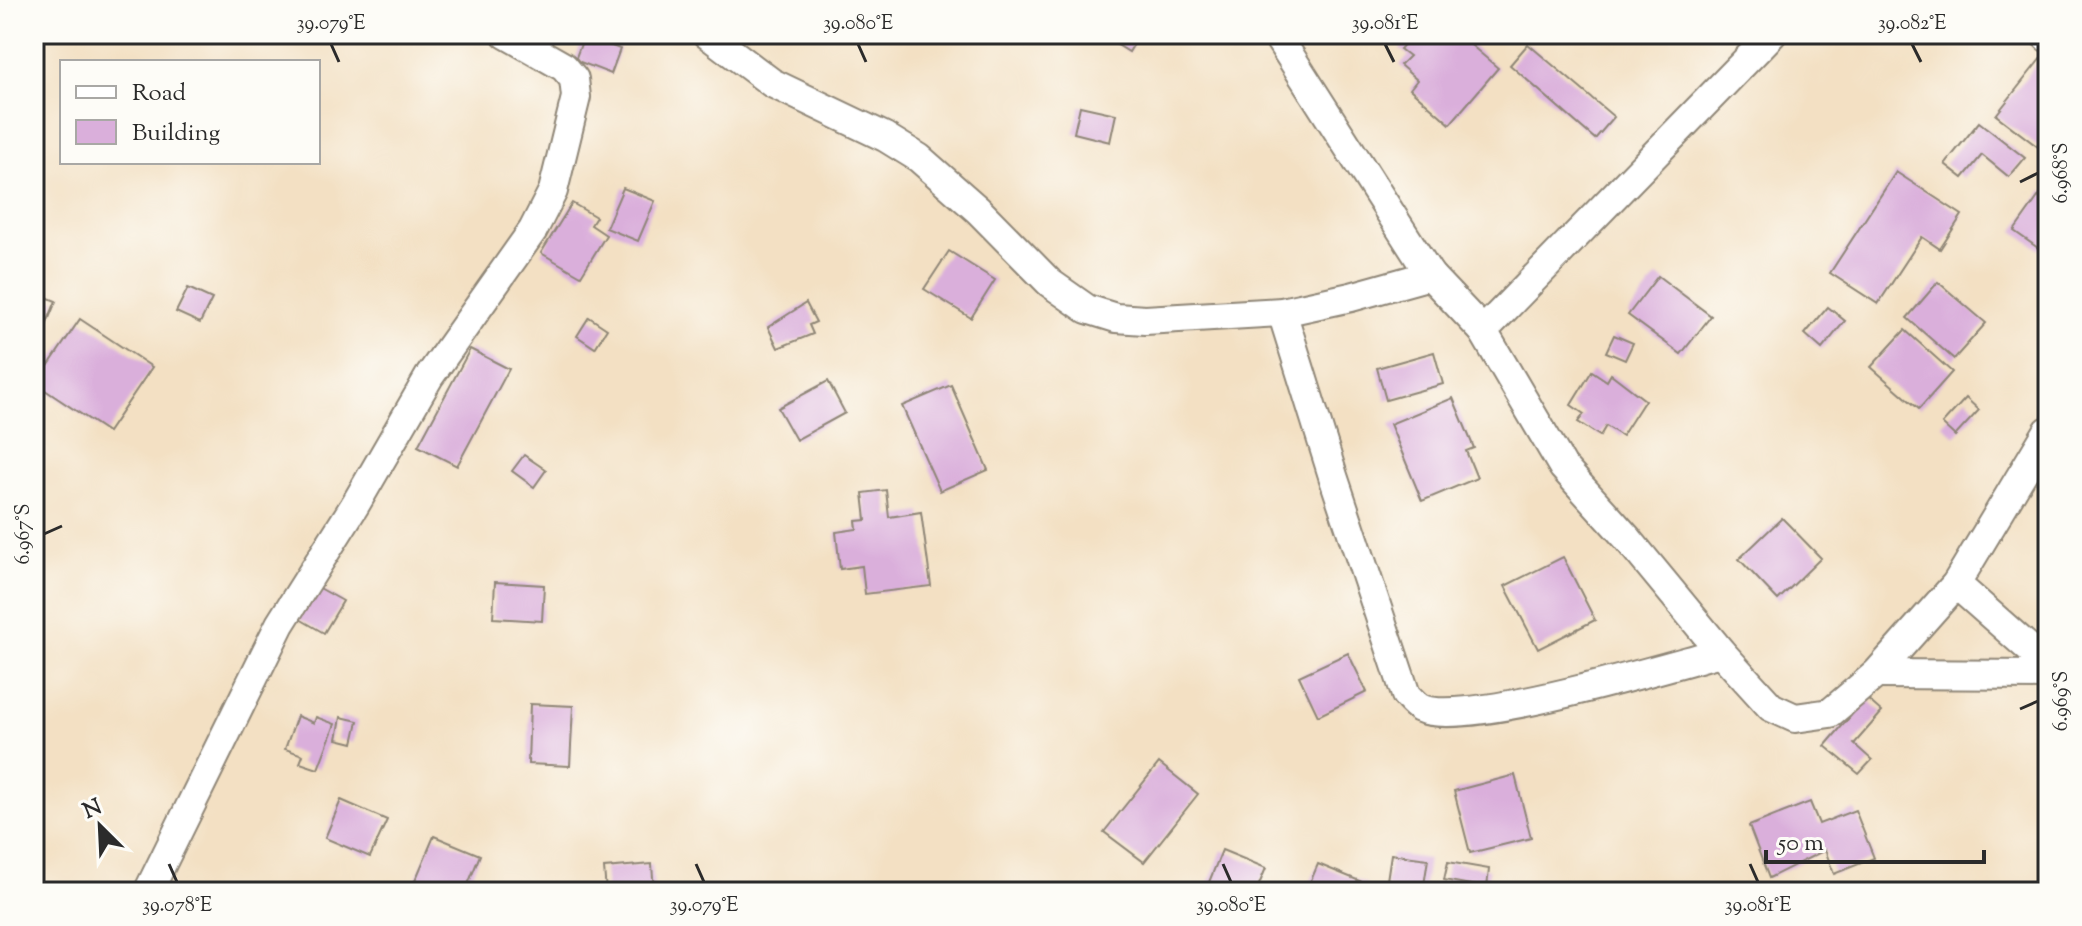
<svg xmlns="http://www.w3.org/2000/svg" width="2082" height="926" font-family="'Sorts Mill Goudy',serif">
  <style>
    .building { fill: #daafdb }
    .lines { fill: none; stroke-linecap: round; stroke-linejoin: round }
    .minor-casing { stroke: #8f8677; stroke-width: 32 }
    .minor { stroke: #fff; stroke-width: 28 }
    .ticks { fill: none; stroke: #2b2b2b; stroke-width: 3 }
    .neatline { fill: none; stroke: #2b2b2b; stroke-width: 3 }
    .ticks-label { font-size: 20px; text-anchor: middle; fill: #2b2b2b }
  </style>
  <rect width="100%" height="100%" fill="#fdfcf7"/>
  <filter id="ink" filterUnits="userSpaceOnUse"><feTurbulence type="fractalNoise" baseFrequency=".0125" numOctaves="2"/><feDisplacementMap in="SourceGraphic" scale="16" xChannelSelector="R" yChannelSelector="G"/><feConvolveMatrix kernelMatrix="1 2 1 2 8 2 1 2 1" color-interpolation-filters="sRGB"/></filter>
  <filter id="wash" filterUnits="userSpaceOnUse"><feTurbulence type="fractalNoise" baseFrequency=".006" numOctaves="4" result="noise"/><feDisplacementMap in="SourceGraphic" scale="32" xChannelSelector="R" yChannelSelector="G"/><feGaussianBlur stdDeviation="1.8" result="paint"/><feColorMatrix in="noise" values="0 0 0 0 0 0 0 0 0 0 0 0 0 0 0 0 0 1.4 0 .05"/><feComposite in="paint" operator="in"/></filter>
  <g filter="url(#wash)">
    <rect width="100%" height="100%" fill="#f3e0c3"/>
    <g id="blocks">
      <!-- building -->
      <g class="building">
        <polygon points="1100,34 1140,34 1129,52"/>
        <polygon points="1413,34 1440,36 1458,34 1498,68 1450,124 1410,89 1417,80 1400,65 1409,56 1400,49"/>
        <polygon points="584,36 620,49 611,74 575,60"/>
        <polygon points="1528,44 1614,117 1595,139 1510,65"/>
        <polygon points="2041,58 2048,63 2048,142 2042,150 1996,115"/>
        <polygon points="1080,106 1116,114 1110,142 1074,133"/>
        <polygon points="1979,122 2025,158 2009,177 1982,155 1963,178 1945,164"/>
        <polygon points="1896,172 1962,215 1940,249 1922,237 1878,304 1830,273"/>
        <polygon points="623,188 655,201 638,241 606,228"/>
        <polygon points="2043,190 2048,193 2048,255 2014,231"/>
        <polygon points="572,203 596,217 591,225 606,235 581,276 541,253"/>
        <polygon points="949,251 995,280 971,318 924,289"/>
        <polygon points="1658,276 1711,316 1681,354 1628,315"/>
        <polygon points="1938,282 1986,323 1954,359 1907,318"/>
        <polygon points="188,288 212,299 200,323 176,312"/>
        <polygon points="34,292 56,301 34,355"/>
        <polygon points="806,303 816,322 809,325 813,334 778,348 768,327"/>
        <polygon points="1828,307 1845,321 1822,349 1805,334"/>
        <polygon points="589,317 607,329 595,348 577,336"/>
        <polygon points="80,319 152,367 108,432 36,384"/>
        <polygon points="1905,330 1952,372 1919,409 1871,367"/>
        <polygon points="1614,335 1633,343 1625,360 1606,352"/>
        <polygon points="470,349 509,369 457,466 418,446"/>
        <polygon points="1434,352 1443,384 1386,400 1377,368"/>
        <polygon points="1592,371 1607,381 1611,374 1645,400 1622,436 1606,426 1600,436 1578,422 1584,414 1571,405"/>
        <polygon points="828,381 845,413 796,440 778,408"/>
        <polygon points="951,385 988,470 940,491 902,406"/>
        <polygon points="1453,398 1474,448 1466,451 1477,478 1422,501 1390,424"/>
        <polygon points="1966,398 1979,410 1955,436 1942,424"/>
        <polygon points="524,455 546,470 534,487 512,471"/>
        <polygon points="886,490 889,517 921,512 931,586 865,594 862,566 840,569 836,532 857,529 856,521 866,520 863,493"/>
        <polygon points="1782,518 1821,558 1778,600 1739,559"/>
        <polygon points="1563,557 1595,620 1538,649 1505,586"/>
        <polygon points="495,582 544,585 542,621 493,618"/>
        <polygon points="316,586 343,601 324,633 298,618"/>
        <polygon points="1348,653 1367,692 1318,716 1299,676"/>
        <polygon points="1866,698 1882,712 1854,744 1872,760 1859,774 1825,746"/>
        <polygon points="530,704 573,706 570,766 528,764"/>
        <polygon points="297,716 314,723 316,717 335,724 318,769 300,763 303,755 285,749"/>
        <polygon points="341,717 358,721 353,743 337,739"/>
        <polygon points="1159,763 1198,794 1144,862 1104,832"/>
        <polygon points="1515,775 1531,838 1470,853 1454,791"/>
        <polygon points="341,800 387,820 370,857 325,838"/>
        <polygon points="1810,802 1819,824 1855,810 1874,858 1834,874 1825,850 1769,878 1749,826"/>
        <polygon points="434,836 480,855 465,892 443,892 415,881"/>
        <polygon points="1222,850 1266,868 1256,892 1205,892"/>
        <polygon points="1391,854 1428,859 1423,892 1386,887"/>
        <polygon points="1448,862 1489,869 1487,888 1444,880"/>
        <polygon points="652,864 654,892 606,892 604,868"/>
        <polygon points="1318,864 1367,884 1363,892 1306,892"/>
      </g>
    </g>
  </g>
  <g filter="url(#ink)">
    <use href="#blocks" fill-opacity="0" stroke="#8f8677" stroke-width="2"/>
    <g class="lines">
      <defs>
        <g id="minor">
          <polyline points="707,34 772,83 885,137 919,158 978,210 1050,283 1087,309 1116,318 1145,320 1282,312 1351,297 1430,275"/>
          <polyline points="1276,34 1430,275 1483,331 1563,467 1627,538 1721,652 1771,707 1795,718 1830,713 1876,674 1956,584 2048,431"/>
          <polyline points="2044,34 2048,38"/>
          <path d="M1282,312L1333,476L1406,695C1410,699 1415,705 1420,708C1462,729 1667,666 1721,652"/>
          <polyline points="1483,331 1772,34"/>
          <polyline points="1956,584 2048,665"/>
          <polyline points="1876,674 2048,675"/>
          <polyline points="148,892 280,624 355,505 429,377 533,230 553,191 576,97 574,79 564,67 506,34"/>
        </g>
      </defs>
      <!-- minor casing -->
      <use href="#minor" class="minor-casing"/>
      <!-- minor -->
      <use href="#minor" class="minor"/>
    </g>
  </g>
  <!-- ticks -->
  <path class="ticks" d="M331,44L339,62M858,44L866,62M1385,44L1394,62M1912,44L1921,62M2020,182L2038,173M44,534L62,526M2020,709L2038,701M169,864L177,882M696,864L704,882M1223,864L1231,882M1750,864L1758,882"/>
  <!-- margin -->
  <rect width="2082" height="926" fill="none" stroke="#fdfcf7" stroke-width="88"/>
  <!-- legend -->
  <rect x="60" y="60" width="260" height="104" fill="#fdfcf7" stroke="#a9a8a5" stroke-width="2"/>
  <rect x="76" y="86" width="40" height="12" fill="#ffffff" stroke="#a9a8a5" stroke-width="2"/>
  <text x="132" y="100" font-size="24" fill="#2b2b2b">Road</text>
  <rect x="76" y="120" width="40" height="24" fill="#daafdb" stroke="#a9a8a5" stroke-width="2"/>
  <text x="132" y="140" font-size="24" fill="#2b2b2b">Building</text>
  <!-- north arrow -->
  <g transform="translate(100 826) rotate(336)" stroke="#fdfcf7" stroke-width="6" paint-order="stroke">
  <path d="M0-6L14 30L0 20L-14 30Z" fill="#2b2b2b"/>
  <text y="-12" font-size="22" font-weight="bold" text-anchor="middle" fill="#2b2b2b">N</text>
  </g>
  <!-- scale -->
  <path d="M1766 850v12h218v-12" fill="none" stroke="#2b2b2b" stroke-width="4"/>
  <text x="1778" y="850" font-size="24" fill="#2b2b2b" stroke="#fdfcf7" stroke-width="6" paint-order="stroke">50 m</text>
  <rect x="44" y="44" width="1994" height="838" class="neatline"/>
  <g class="ticks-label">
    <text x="331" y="29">39.079°E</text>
    <text x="858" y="29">39.080°E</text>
    <text x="1385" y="29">39.081°E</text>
    <text x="1912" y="29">39.082°E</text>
    <text transform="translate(2060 173) rotate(-90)" y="7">6.968°S</text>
    <text transform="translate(22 534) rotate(-90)" y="7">6.967°S</text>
    <text transform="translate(2060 701) rotate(-90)" y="7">6.969°S</text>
    <text x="177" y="911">39.078°E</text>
    <text x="704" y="911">39.079°E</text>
    <text x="1231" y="911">39.080°E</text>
    <text x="1758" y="911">39.081°E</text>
  </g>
</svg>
